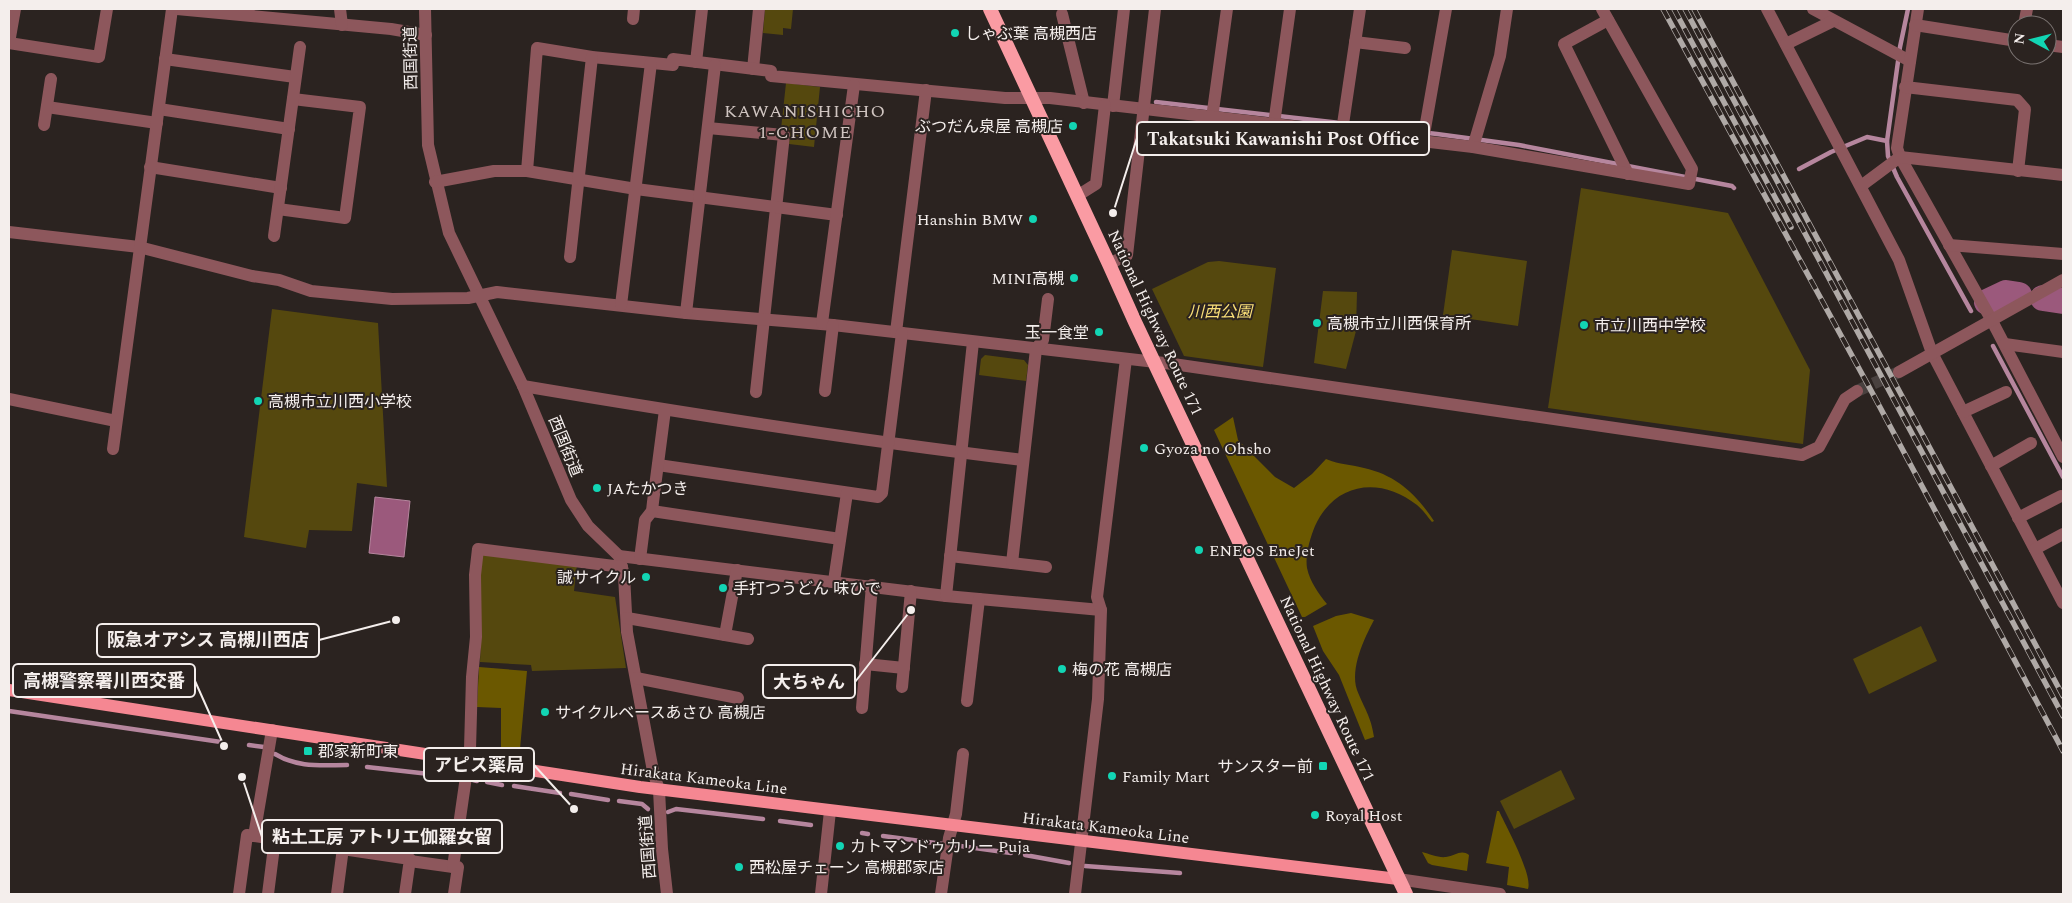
<svg xmlns="http://www.w3.org/2000/svg" width="2072" height="903" font-family="Spectral,'Noto Sans JP',serif">
  <style>
    .green { fill: #55480e }
    .forest { fill: #6b5800 }
    .water { fill: #9b597c; stroke: #b6869e }
    .lines { fill: none; stroke-linecap: round; stroke-linejoin: round }
    .stream { stroke: #b6869e; stroke-width: 4.5 }
    .river { stroke: #9b597c; stroke-width: 26 }
    .minor-tunnel { stroke: #49413f; stroke-width: 12; stroke-dasharray: 12 6; stroke-linecap: butt }
    .minor { stroke: #8d575c; stroke-width: 12 }
    .primary { stroke: #f58792; stroke-width: 12 }
    .trunk { stroke: #fa9ba3; stroke-width: 14 }
    .rail-casing { stroke: #afa9a6; stroke-width: 5.5 }
    .rail { stroke: #2b2320; stroke-width: 4; stroke-dasharray: 11; stroke-linecap: butt }
    .poi-dot { fill: #12d5b4; stroke: #2b2320; stroke-width: 2 }
    .labels { text-anchor: middle; stroke-width: 4; stroke-linejoin: round; paint-order: stroke }
    .poi-label { font-size: 16px; fill: #f4eeec; stroke: #2b2320; text-anchor: start }
    .street-label { font-size: 16px; fill: #f4eeec; stroke: #2b2320 }
    .park-label { font-size: 16px; font-style: italic; fill: #fadf78; stroke: #2b2320 }
    .neighbourhood-label { font-size: 18px; letter-spacing: 1px; fill: #d0c5c1; stroke: #2b2320 }
    .leader { fill: none; stroke: #f4eeec; stroke-width: 2 }
    .callout-dot { fill: #f4eeec; stroke: #2b2320; stroke-width: 2 }
    .callout { fill: #2b2320; stroke: #f4eeec; stroke-width: 2 }
    .callout-label { font-size: 18px; text-anchor: middle; font-weight: bold; fill: #f4eeec }
  </style>
  <rect width="100%" height="100%" fill="#2b2320"/>
  <!-- green -->
  <g class="green">
    <polygon points="765,9 793,9 791,29 783,28 783,35 763,33"/>
    <polygon points="786,83 820,87 814,147 789,144 791,130 781,129"/>
    <polygon points="1581,188 1728,213 1810,370 1803,444 1548,408"/>
    <polygon points="1452,250 1527,261 1518,326 1443,315"/>
    <polygon points="1219,261 1276,268 1263,367 1184,356 1152,289 1208,262"/>
    <polygon points="1323,291 1357,292 1356,331 1346,369 1314,363"/>
    <polygon points="272,309 378,323 387,487 357,483 352,531 309,530 306,548 244,537"/>
    <polygon points="985,355 1024,360 1028,365 1026,381 979,375 981,359"/>
    <path d="M482,554L577,565L574,591L615,597L626,668L532,671L531,665L480,662C482,626 478,590 482,554Z"/>
    <polygon points="1921,626 1937,661 1869,694 1853,659"/>
    <polygon points="1561,770 1575,799 1514,829 1500,801"/>
  </g>
  <!-- forest -->
  <g class="forest">
    <path d="M1233,417L1238,440L1275,477L1294,488L1312,474L1326,459C1341,465 1349,464 1364,468C1396,475 1416,494 1434,521L1432,522C1427,516 1423,510 1417,505C1380,476 1335,482 1315,526C1310,538 1305,555 1307,568C1310,582 1319,594 1327,604L1305,617H1302L1214,430Z"/>
    <path d="M1351,613L1374,620C1364,639 1350,668 1357,690C1364,708 1371,716 1374,737L1365,740L1339,675L1323,651L1313,626L1336,616Z"/>
    <polygon points="479,667 527,671 520,749 501,748 501,708 477,707"/>
    <path d="M1497,811H1499C1506,826 1533,875 1528,889L1507,885L1509,867L1486,863Z"/>
    <path d="M1422,852C1430,854 1438,858 1446,857C1455,856 1461,849 1469,855L1467,871L1432,865L1428,863Z"/>
  </g>
  <!-- water -->
  <polygon class="water" points="375,497 410,501 404,557 369,553"/>
  <g class="lines">
    <!-- stream -->
    <g class="stream">
      <polyline points="1908,9 1900,47 1887,141 1888,156 1897,177 1971,311"/>
      <polyline points="1156,102 1437,134 1519,145 1732,186 1734,188"/>
      <polyline points="1799,169 1831,152 1867,137 1887,141"/>
      <polyline points="1993,346 2063,477"/>
      <polyline points="9,711 221,742"/>
      <polyline points="249,745 264,747"/>
      <path d="M275,754C298,768 321,765 347,765"/>
      <polyline points="367,767 456,777"/>
      <polyline points="473,780 477,781"/>
      <polyline points="487,782 502,785"/>
      <polyline points="514,786 560,793"/>
      <polyline points="571,794 608,800"/>
      <polyline points="619,801 642,804 648,809"/>
      <polyline points="668,812 676,809 763,819"/>
      <polyline points="780,821 811,825"/>
      <polyline points="862,833 868,834"/>
      <polyline points="883,836 943,844"/>
      <polyline points="953,845 1011,853"/>
      <polyline points="1025,855 1069,863"/>
      <polyline points="1085,866 1180,873"/>
    </g>
    <!-- river -->
    <g class="river">
      <polyline points="2043,298 2063,301"/>
      <polyline points="1987,302 2006,293 2019,295"/>
    </g>
    <!-- minor-tunnel -->
    <polyline class="minor-tunnel" points="1857,391 1899,372"/>
    <!-- minor -->
    <g class="minor">
      <polyline points="15,9 9,43 99,57 107,9"/>
      <polyline points="177,9 391,29 426,35"/>
      <polyline points="340,9 342,25"/>
      <polyline points="425,9 428,145 449,233 523,386 571,500 588,526 619,556 624,575 627,632 653,771 659,790 662,849 667,894"/>
      <polyline points="1767,9 1899,260 1932,353 2063,603"/>
      <polyline points="1813,9 1910,61"/>
      <polyline points="1918,9 1897,148 1900,157 1991,319 2063,457"/>
      <polyline points="1062,14 1084,103"/>
      <polyline points="633,19 634,9"/>
      <polyline points="1608,20 1564,44 1628,174"/>
      <polyline points="1915,25 2017,41"/>
      <polyline points="2024,25 2027,9"/>
      <polyline points="1355,42 1405,48"/>
      <polyline points="1786,44 1833,21"/>
      <polyline points="2047,45 2063,47"/>
      <polyline points="165,59 295,77"/>
      <polyline points="696,62 702,9"/>
      <polyline points="753,69 759,9"/>
      <polyline points="1905,87 2017,100 2025,109 2018,171"/>
      <polyline points="1113,106 1124,9"/>
      <polyline points="47,107 157,123"/>
      <polyline points="159,109 289,129"/>
      <polyline points="1212,118 1227,9"/>
      <polyline points="1274,124 1290,9"/>
      <polyline points="44,125 51,79"/>
      <polyline points="708,128 784,135 756,392"/>
      <polyline points="1342,131 1360,9"/>
      <polyline points="1423,140 1446,9"/>
      <polyline points="1473,147 1500,56 1507,9"/>
      <polyline points="150,167 281,188"/>
      <polyline points="527,171 537,48 592,57 673,65 673,59 771,71 771,76 1005,98 1050,98 1473,147 1689,184 1692,169 1602,9"/>
      <polyline points="435,182 494,171 527,171 636,189 837,215"/>
      <polyline points="1861,186 1900,157 2063,175"/>
      <polyline points="1077,196 1096,184 1105,105"/>
      <polyline points="278,209 345,218 360,107 293,99"/>
      <polyline points="9,232 139,247 252,276 279,280 311,291 392,299 468,298 497,292 686,313 833,325 1173,364 1802,455 1819,447 1845,399 1857,391"/>
      <polyline points="274,236 300,47"/>
      <polyline points="1949,245 2063,254"/>
      <polyline points="570,257 592,57"/>
      <polyline points="1109,264 1127,255 1155,9"/>
      <polyline points="621,305 651,63"/>
      <polyline points="686,313 715,65"/>
      <polyline points="822,323 854,85"/>
      <polyline points="896,332 926,90"/>
      <polyline points="2005,344 2063,352"/>
      <polyline points="1899,372 2063,280"/>
      <path d="M523,386C689,414 855,440 1023,460"/>
      <polyline points="825,391 833,325"/>
      <polyline points="9,399 116,421"/>
      <polyline points="1963,412 2006,392"/>
      <polyline points="113,449 172,9"/>
      <polyline points="658,465 878,497 882,493 902,333"/>
      <polyline points="1991,466 2031,443"/>
      <polyline points="652,511 840,539"/>
      <polyline points="2018,518 2061,496"/>
      <polyline points="2035,549 2063,534"/>
      <polyline points="619,556 946,596 1101,610"/>
      <polyline points="950,556 1046,567"/>
      <polyline points="640,559 645,520 652,511 653,502 665,410"/>
      <polyline points="1012,563 1036,349 1043,340 1048,299"/>
      <polyline points="834,581 847,493"/>
      <polyline points="946,596 973,342"/>
      <polyline points="627,618 748,639"/>
      <polyline points="725,635 737,570"/>
      <polyline points="865,664 904,668"/>
      <polyline points="636,678 738,698"/>
      <polyline points="902,687 911,591"/>
      <polyline points="967,701 979,599"/>
      <polyline points="862,708 872,585"/>
      <polyline points="272,730 254,836 410,859 405,894"/>
      <polyline points="410,861 453,867"/>
      <polyline points="1398,879 1500,894"/>
      <polyline points="239,894 247,835 254,836"/>
      <polyline points="268,894 275,839"/>
      <polyline points="337,894 343,848"/>
      <polyline points="454,894 458,867 453,867 470,749 472,677 476,637 475,575 478,549 622,567"/>
      <polyline points="821,894 830,811"/>
      <polyline points="941,894 949,838 956,814 963,754"/>
      <polyline points="1075,894 1098,699 1101,610 1097,597 1126,359"/>
    </g>
    <!-- primary -->
    <polyline class="primary" points="9,690 640,787 1398,879"/>
    <!-- trunk -->
    <polyline class="trunk" points="990,9 1109,264 1135,322 1406,894"/>
    <defs>
      <g id="rail">
        <polyline points="1663,9 1874,396 2063,751"/>
        <polyline points="1674,9 1791,227"/>
        <polyline points="1685,9 2063,716"/>
        <polyline points="1694,9 2063,696"/>
      </g>
    </defs>
    <!-- rail casing -->
    <use href="#rail" class="rail-casing"/>
    <!-- rail -->
    <use href="#rail" class="rail"/>
  </g>
  <!-- markers -->
  <g class="poi-dot">
    <circle cx="955" cy="33" r="5"/>
    <circle cx="1073" cy="126" r="5"/>
    <circle cx="1033" cy="219" r="5"/>
    <circle cx="1074" cy="278" r="5"/>
    <circle cx="1317" cy="323" r="5"/>
    <circle cx="1584" cy="325" r="5"/>
    <circle cx="1099" cy="332" r="5"/>
    <circle cx="258" cy="401" r="5"/>
    <circle cx="1144" cy="448" r="5"/>
    <circle cx="597" cy="488" r="5"/>
    <circle cx="1199" cy="550" r="5"/>
    <circle cx="646" cy="577" r="5"/>
    <circle cx="723" cy="588" r="5"/>
    <circle cx="1062" cy="669" r="5"/>
    <circle cx="545" cy="712" r="5"/>
    <rect x="303" y="746" width="10" height="10" rx="2.5"/>
    <rect x="1318" y="761" width="10" height="10" rx="2.5"/>
    <circle cx="1112" cy="776" r="5"/>
    <circle cx="1315" cy="815" r="5"/>
    <circle cx="840" cy="846" r="5"/>
    <circle cx="739" cy="867" r="5"/>
  </g>
  <g class="labels">
    <!-- poi labels -->
    <g class="poi-label">
      <text x="965" y="39">しゃぶ葉 高槻西店</text>
      <text x="1063" y="132" text-anchor="end">ぶつだん泉屋 高槻店</text>
      <text x="1023" y="225" text-anchor="end">Hanshin BMW</text>
      <text x="1064" y="284" text-anchor="end">MINI高槻</text>
      <text x="1327" y="329">高槻市立川西保育所</text>
      <text x="1594" y="331">市立川西中学校</text>
      <text x="1089" y="338" text-anchor="end">玉一食堂</text>
      <text x="268" y="407">高槻市立川西小学校</text>
      <text x="1154" y="454">Gyoza no Ohsho</text>
      <text x="607" y="494">JAたかつき</text>
      <text x="1209" y="556">ENEOS EneJet</text>
      <text x="636" y="583" text-anchor="end">誠サイクル</text>
      <text x="733" y="594">手打つうどん 味ひで</text>
      <text x="1072" y="675">梅の花 高槻店</text>
      <text x="555" y="718">サイクルベースあさひ 高槻店</text>
      <text x="318" y="757">郡家新町東</text>
      <text x="1313" y="772" text-anchor="end">サンスター前</text>
      <text x="1122" y="782">Family Mart</text>
      <text x="1325" y="821">Royal Host</text>
      <text x="850" y="852">カトマンドゥカリー Puja</text>
      <text x="749" y="873">西松屋チェーン 高槻郡家店</text>
    </g>
    <!-- street labels -->
    <g class="street-label">
      <text transform="translate(410 58) rotate(-91)" y="6">西国街道</text>
      <text transform="translate(1156 322) rotate(65)" y="6">National Highway Route 171</text>
      <text transform="translate(566 446) rotate(68)" y="6">西国街道</text>
      <text transform="translate(1328 688) rotate(65)" y="6">National Highway Route 171</text>
      <text transform="translate(704 778) rotate(7)" y="6">Hirakata Kameoka Line</text>
      <text transform="translate(1106 827) rotate(7)" y="6">Hirakata Kameoka Line</text>
      <text transform="translate(647 847) rotate(-94)" y="6">西国街道</text>
    </g>
    <!-- park labels -->
    <g class="park-label">
      <text x="1220" y="317">川西公園</text>
    </g>
    <!-- neighbourhood labels -->
    <g class="neighbourhood-label">
      <text x="805" y="117">KAWANISHICHO<tspan x="805" dy="21">1-CHOME</tspan></text>
    </g>
  </g>
  <!-- callouts -->
  <path class="leader" d="M1113 213L1137 138M396 620L319 640M224 746L195 681M911 610L855 682M574 809L534 765M242 777L262 837"/>
  <g class="callout-dot">
    <circle cx="1113" cy="213" r="5"/>
    <circle cx="396" cy="620" r="5"/>
    <circle cx="224" cy="746" r="5"/>
    <circle cx="911" cy="610" r="5"/>
    <circle cx="574" cy="809" r="5"/>
    <circle cx="242" cy="777" r="5"/>
  </g>
  <g class="callout">
    <rect x="1137" y="122" width="292" height="33" rx="5"/>
    <rect x="97" y="624" width="222" height="33" rx="5"/>
    <rect x="13" y="664" width="182" height="33" rx="5"/>
    <rect x="763" y="665" width="92" height="33" rx="5"/>
    <rect x="424" y="748" width="110" height="33" rx="5"/>
    <rect x="262" y="820" width="240" height="33" rx="5"/>
  </g>
  <g class="callout-label">
    <text x="1283" y="145">Takatsuki Kawanishi Post Office</text>
    <text x="208" y="646">阪急オアシス 高槻川西店</text>
    <text x="104" y="687">高槻警察署川西交番</text>
    <text x="809" y="688">大ちゃん</text>
    <text x="479" y="771">アピス薬局</text>
    <text x="382" y="843">粘土工房 アトリエ伽羅女留</text>
  </g>
  <!-- border -->
  <rect width="2072" height="903" fill="none" stroke="#f4eeec" stroke-width="20"/>
  <!-- north arrow -->
  <g transform="translate(2032 40) rotate(277)"><circle r="24" fill="#2b2320" stroke="#7b7472"/>
  <path d="M0-4L9 19L0 12L-9 19Z" fill="#12d5b4"/>
  <text y="-8" font-size="14" font-weight="bold" text-anchor="middle" fill="#f4eeec">N</text>
  </g>
</svg>
